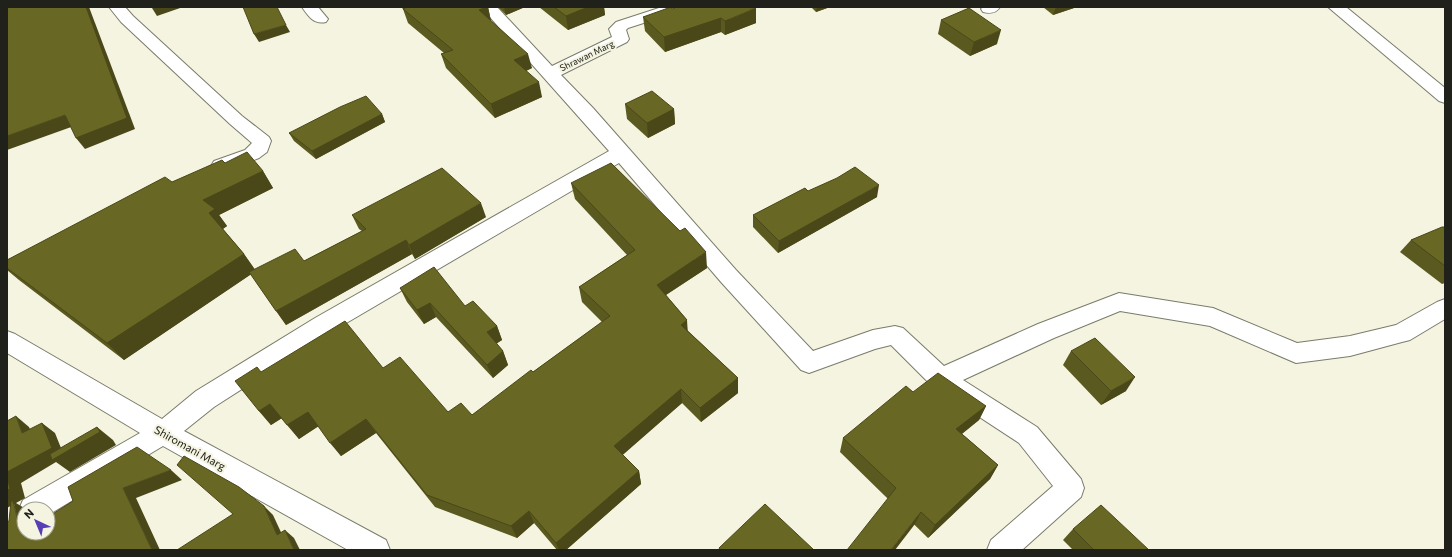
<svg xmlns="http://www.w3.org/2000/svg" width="1452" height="557" font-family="Commissioner,sans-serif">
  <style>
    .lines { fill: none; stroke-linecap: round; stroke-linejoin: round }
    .minor-casing { stroke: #7a7b6a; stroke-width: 2 }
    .minor { fill: #fff; fill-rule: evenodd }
    .wall { fill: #5a591f }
    .shaded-wall { fill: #4a4819 }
    .building { fill: #696724; stroke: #4a4819 }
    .labels { text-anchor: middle; stroke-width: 4; stroke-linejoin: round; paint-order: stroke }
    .far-street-label { font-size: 9px; fill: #21211b; stroke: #f4f4e1 }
    .street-label { font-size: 11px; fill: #21211b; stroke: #f4f4e1 }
  </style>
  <rect width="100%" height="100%" fill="#f4f4e1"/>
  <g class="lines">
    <defs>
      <g id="minor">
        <polygon points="109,7 125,7 133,16 242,116 269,137 271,141 267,152 259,158 221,173 214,171 211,166 214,161 245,150 252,143 230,124 121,22"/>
        <path d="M302,7H318L328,19L326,22C314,25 308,16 302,7Z"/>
        <polygon points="481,7 497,7 552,66 612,37 609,29 616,22 662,7 686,7 684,10 628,28 626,30 629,39 627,42 561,75 593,108 736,270 813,351 873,330 895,326 903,328 944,366 1038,324 1119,293 1213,308 1297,343 1350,336 1396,325 1437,302 1445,299 1445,319 1410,340 1402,342 1350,356 1296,363 1210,326 1120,311 1054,338 963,380 1037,427 1081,479 1084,488 1081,497 1022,550 987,550 991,540 1053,486 1019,443 932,386 891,345 875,349 809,373 801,370 721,282 619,163 331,332 214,407 184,431 386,540 390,550 348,550 163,446 48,515 48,509 24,509 23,518 19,509 23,500 140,433 7,353 7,331 15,334 162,419 196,391 315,318 609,151"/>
        <path d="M983,7H1000C996,13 991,14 983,12L981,9Z"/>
        <polygon points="1328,7 1346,7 1445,88 1445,103 1439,101"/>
      </g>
    </defs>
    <!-- minor casing -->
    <use href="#minor" class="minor-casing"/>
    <!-- minor -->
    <use href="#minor" class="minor"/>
  </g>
  <!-- wall -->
  <g class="wall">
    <polygon points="401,7 488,7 491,21 532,68 526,71 542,97 495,118 446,68 441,54 444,53 408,23 403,9"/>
    <polygon points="498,7 525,7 506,15"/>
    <polygon points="539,7 604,7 605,15 568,30"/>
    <polygon points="811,7 830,7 816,12"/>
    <polygon points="1043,7 1077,7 1053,15"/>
    <polygon points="672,9 756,23 725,35 721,32 665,52 645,31 643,17"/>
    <polygon points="941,20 997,44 970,56 938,34"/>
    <polygon points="625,104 674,109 675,124 648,138 627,119"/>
    <polygon points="382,114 385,122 316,159 294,141 289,133"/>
    <polygon points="225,163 263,171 273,188 219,215 227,226 223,229 244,254 255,270 304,261 362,231 359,229 352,215 486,217 415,259 412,254 286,325 251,274 124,360 19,280 7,270 7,260 172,182"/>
    <polygon points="571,183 707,268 666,295 687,320 687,330 738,378 738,393 701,422 682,403 622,455 639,471 641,484 566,550 557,550 534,523 517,538 435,507 376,433 341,456 318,426 299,439 282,418 271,425 259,411 261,372 383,368 448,412 472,415 533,372 602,322 582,302 579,287 627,255 575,199"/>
    <polygon points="808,191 877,197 778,253 753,227 753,215"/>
    <polygon points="1445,227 1445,283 1442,284 1400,252 1411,240"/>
    <polygon points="400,288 465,306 497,326 502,340 496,344 503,351 508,365 493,378 436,317 424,324 407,302"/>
    <polygon points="1071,351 1126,391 1101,405 1063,365"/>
    <polygon points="913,392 986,406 979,420 962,434 998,465 990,479 928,538 840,452 843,438"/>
    <polygon points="1073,529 1149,550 1073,550 1063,540"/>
  </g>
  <!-- shaded-wall -->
  <g class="shaded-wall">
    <polygon points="86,7 89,7 135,129 85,149 76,138"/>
    <polygon points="155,7 183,7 157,16 152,8"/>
    <polygon points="487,7 488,7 491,21 479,10"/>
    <polygon points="504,7 525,7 506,15"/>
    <polygon points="588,7 604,7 605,15 568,30 566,16"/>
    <polygon points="817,7 830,7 816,12"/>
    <polygon points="1056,7 1077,7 1053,15"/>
    <polygon points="756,8 756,23 725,35 725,21"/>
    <polygon points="721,18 721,32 665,52 664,37"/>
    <polygon points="286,25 290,32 259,42 254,34"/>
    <polygon points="1001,30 997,44 970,56 974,42"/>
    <polygon points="528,54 532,68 517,75 514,60"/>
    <polygon points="539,82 542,97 495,118 491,104"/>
    <polygon points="674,109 675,124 648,138 647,123"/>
    <polygon points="382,114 385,122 316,159 312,151"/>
    <polygon points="65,115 74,126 7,150 7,136"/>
    <polygon points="263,171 273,188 219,215 227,226 221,230 209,213 203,200"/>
    <polygon points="879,185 877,197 778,253 779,241"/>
    <polygon points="481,203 486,217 415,259 409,245"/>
    <polygon points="406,240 412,254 286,325 276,311"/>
    <polygon points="706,252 707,268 658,300 657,285"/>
    <polygon points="244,254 256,271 124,360 107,343"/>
    <polygon points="430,303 436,317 424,324 417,310"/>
    <polygon points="687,320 688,335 681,325"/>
    <polygon points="497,326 502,340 492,346 487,332"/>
    <polygon points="503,351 508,365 493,378 487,365"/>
    <polygon points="1135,377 1126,391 1101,405 1111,391"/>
    <polygon points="738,378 738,393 701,422 700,408"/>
    <polygon points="681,389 682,403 617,460 614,446"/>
    <polygon points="270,404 282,418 271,425 259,411"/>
    <polygon points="986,406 979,420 950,443 956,429"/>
    <polygon points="308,412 319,426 299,439 287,425"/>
    <polygon points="16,416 29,427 36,443 22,433"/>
    <polygon points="366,419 376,433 341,456 330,443"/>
    <polygon points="42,423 55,433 63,453 97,427 113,440 116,445 70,472 56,462 21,483 25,498 16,503 26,509 24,509 24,533 21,533 14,504 7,508 7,472"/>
    <polygon points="998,465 990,479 928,538 935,525"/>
    <polygon points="171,470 182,480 136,498 160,550 152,550 123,488"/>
    <polygon points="639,471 641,484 566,550 559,550 556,543"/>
    <polygon points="264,506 273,515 286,543 277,535"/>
    <polygon points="529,511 534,523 517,538 511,526"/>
    <polygon points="921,512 915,524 895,550 891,550"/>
    <polygon points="285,530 294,538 300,550 294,550"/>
  </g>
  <!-- building -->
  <g class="building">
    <polygon points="7,7 86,7 127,118 76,138 65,115 7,136"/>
    <polygon points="243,7 277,7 286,25 254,34"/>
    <polygon points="407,7 487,7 479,10 528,54 514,60 539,82 491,104 441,54 453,50 403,9"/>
    <polygon points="554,7 588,7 566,16"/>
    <polygon points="671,7 672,9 677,7 755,7 756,8 725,21 721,18 664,37 643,17"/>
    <polygon points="969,8 1001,30 974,42 941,20"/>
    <polygon points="652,91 674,109 647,123 625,104"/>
    <polygon points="366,96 382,114 312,151 289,133 340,107"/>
    <polygon points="247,152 263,171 203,200 215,209 209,213 244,254 107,343 7,268 7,260 165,177 172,182 222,160 225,163"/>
    <polygon points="611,163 680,231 685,228 706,252 657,285 687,320 681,325 738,378 700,408 681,389 614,446 639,471 556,543 529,511 511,526 427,495 366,419 330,443 308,412 287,425 270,404 259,411 235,381 257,367 261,372 345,321 383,368 400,357 448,412 461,403 472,415 531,370 533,372 610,316 579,287 635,250 571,183"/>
    <polygon points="855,167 879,185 779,241 753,215 805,188 808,191 837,178"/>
    <polygon points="442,168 481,203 409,245 406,240 276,311 249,272 295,249 304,261 366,229 352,215"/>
    <polygon points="1442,227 1445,227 1445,266 1411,240"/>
    <polygon points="434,267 465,306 473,301 497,326 487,332 503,351 487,365 430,303 417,310 400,288"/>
    <polygon points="1095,338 1135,377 1111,391 1071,351"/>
    <polygon points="938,373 986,406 956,429 998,465 935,525 921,512 891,550 847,550 896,488 843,438 906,386 913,392"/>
    <polygon points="16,416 22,433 42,423 52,448 7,472 7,421"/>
    <polygon points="97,427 100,432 52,460 50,454"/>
    <polygon points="137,447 171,470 123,488 152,550 7,550 7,522 9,521 11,501 13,501 21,533 24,532 24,533 48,533 48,517 73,501 68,487"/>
    <polygon points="184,456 239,487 264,506 277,535 285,530 294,550 177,550 233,514 177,465"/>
    <polygon points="7,476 10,489 7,490"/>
    <polygon points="765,504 814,550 720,550 719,548"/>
    <polygon points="1101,505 1149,550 1094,550 1073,529"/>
  </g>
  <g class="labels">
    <!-- far-street labels -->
    <g class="far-street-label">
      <text transform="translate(587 56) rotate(-26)" y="3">Shrawan Marg</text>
    </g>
    <!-- street labels -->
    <g class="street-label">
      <text transform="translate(190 448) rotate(29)" y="4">Shiromani Marg</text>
    </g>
  </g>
  <!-- border -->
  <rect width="1452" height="557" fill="none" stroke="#21211b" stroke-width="16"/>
  <!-- north arrow -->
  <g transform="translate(36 521) rotate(316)"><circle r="19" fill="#f4f4e1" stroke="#a0a092"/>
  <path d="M0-3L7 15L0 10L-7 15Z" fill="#593db5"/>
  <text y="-6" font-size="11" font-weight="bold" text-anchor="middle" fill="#21211b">N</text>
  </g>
</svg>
